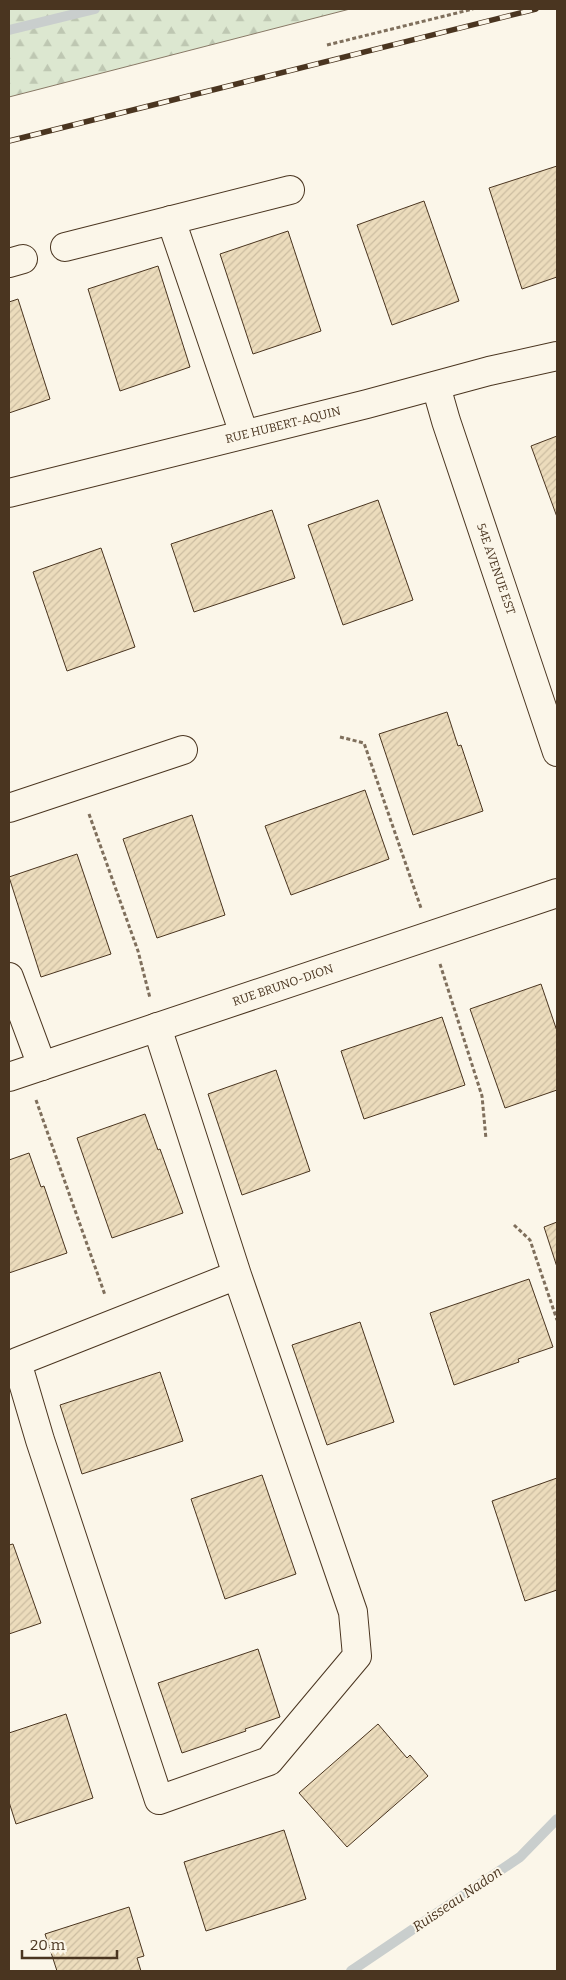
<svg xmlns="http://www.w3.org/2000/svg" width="566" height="1980" font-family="Bitter,serif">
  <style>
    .forest { fill: url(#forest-firs); stroke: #887966 }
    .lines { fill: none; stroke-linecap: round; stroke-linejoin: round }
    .stream { stroke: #c9cecd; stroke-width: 10 }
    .building { fill: url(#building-hatch); stroke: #4a3520 }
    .minor-casing { stroke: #4a3520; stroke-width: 30 }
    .path { stroke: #7f6f5c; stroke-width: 3; stroke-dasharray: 4 2.5; stroke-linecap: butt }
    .minor { stroke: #fbf6e9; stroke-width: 28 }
    .rail-casing { stroke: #4a3520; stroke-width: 5.5 }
    .rail { stroke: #fbf6e9; stroke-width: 4; stroke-dasharray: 11; stroke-linecap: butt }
    .labels { text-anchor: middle; stroke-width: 4; stroke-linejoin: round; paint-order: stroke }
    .street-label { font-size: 12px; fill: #4a3520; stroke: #fbf6e9 }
    .water-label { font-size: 14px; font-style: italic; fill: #4a3520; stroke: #fbf6e9 }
  </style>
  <defs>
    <pattern id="forest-firs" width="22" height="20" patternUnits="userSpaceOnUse" patternTransform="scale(1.25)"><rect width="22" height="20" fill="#dce7d0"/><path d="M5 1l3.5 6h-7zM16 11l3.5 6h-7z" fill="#bec7b2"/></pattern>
    <pattern id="building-hatch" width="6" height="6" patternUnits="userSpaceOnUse" patternTransform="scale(1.25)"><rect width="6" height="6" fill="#ecdcbc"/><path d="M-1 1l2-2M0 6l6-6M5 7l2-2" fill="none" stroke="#ccbda1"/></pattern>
  </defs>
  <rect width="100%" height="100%" fill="#fbf6e9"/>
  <!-- forest -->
  <polygon class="forest" points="9,9 350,9 9,97"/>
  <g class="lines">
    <!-- stream -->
    <g class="stream">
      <polyline points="9,30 95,9"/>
      <polyline points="351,1971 520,1857 557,1819"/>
    </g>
  </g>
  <!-- building -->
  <g class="building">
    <polygon points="557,166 557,277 522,289 489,188"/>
    <polygon points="424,201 459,301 392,325 357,225"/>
    <polygon points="288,231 321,331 253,354 220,254"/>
    <polygon points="158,266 190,367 120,391 88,289"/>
    <polygon points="18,299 50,399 9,413 9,302"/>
    <polygon points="557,436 557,517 531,446"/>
    <polygon points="378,500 413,600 343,625 308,525"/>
    <polygon points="272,510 295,578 194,612 171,544"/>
    <polygon points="101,548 135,647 67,671 33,572"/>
    <polygon points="447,712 458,746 461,745 483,811 413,835 379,734"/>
    <polygon points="365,790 389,859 291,895 265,826"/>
    <polygon points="192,815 225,915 157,938 123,839"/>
    <polygon points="77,854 111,954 41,977 9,877"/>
    <polygon points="541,984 557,1031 557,1090 505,1108 470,1009"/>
    <polygon points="442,1017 465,1085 364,1119 341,1051"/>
    <polygon points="276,1070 310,1171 242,1195 208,1094"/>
    <polygon points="145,1114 158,1150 160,1149 183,1213 112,1238 77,1138"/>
    <polygon points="29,1153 41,1187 44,1186 67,1253 9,1273 9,1160"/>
    <polygon points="557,1222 557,1267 544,1227"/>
    <polygon points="529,1279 553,1347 518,1359 519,1362 454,1385 430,1313"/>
    <polygon points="360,1322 394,1422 327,1445 292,1345"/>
    <polygon points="160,1372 183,1441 82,1474 60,1405"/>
    <polygon points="262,1475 296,1574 225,1599 191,1499"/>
    <polygon points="557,1478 557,1590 525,1601 492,1501"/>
    <polygon points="13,1544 41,1623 9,1634 9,1545"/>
    <polygon points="258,1649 280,1717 245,1729 246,1731 182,1753 158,1683"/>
    <polygon points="66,1714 93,1798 16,1824 9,1802 9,1733"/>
    <polygon points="378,1724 407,1758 410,1755 428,1776 347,1847 299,1793"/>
    <polygon points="284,1830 306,1899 206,1931 184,1862"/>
    <polygon points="129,1907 144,1956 137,1958 141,1971 57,1971 45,1934"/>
  </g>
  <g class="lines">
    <defs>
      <g id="minor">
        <polyline points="171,220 244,434"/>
        <polyline points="65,247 290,190"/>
        <polyline points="9,263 23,259"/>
        <polyline points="436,386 446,421 557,752"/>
        <polyline points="9,493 367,404 489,371 557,356"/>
        <polyline points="9,808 183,750"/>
        <polyline points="9,977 42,1066"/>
        <polyline points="157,1027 237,1275 353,1612 357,1656 269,1761 159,1800 40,1440 17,1362 237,1275"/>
        <polyline points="9,1077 557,893"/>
      </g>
    </defs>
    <!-- minor casing -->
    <use href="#minor" class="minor-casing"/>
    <!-- path -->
    <g class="path">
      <polyline points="327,45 473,9"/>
      <polyline points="340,737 364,743 421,908"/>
      <polyline points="89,814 138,951 150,998"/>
      <polyline points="440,964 482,1096 486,1139"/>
      <polyline points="36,1100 105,1295"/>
      <polyline points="514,1225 530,1240 557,1320"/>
    </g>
    <!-- minor -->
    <use href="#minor" class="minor"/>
    <defs>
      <polyline id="rail" points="9,141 536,9"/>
    </defs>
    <!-- rail casing -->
    <use href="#rail" class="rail-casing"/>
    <!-- rail -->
    <use href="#rail" class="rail"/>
  </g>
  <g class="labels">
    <!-- street labels -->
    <g class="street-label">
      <text transform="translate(283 425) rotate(-14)" y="4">RUE HUBERT-AQUIN</text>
      <text transform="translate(496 569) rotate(71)" y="4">54E AVENUE EST</text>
      <text transform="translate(283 985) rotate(-19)" y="4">RUE BRUNO-DION</text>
    </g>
    <!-- water labels -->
    <g class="water-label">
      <text transform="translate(457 1899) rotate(-34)" y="5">Ruisseau Nadon</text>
    </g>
  </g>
  <!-- border -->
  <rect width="566" height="1980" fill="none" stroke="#4a3520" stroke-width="20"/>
  <!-- scale -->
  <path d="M22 1950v8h95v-8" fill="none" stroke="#4a3520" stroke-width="2.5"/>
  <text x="30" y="1950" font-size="15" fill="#4a3520" stroke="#fbf6e9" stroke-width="4" paint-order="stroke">20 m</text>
</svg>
